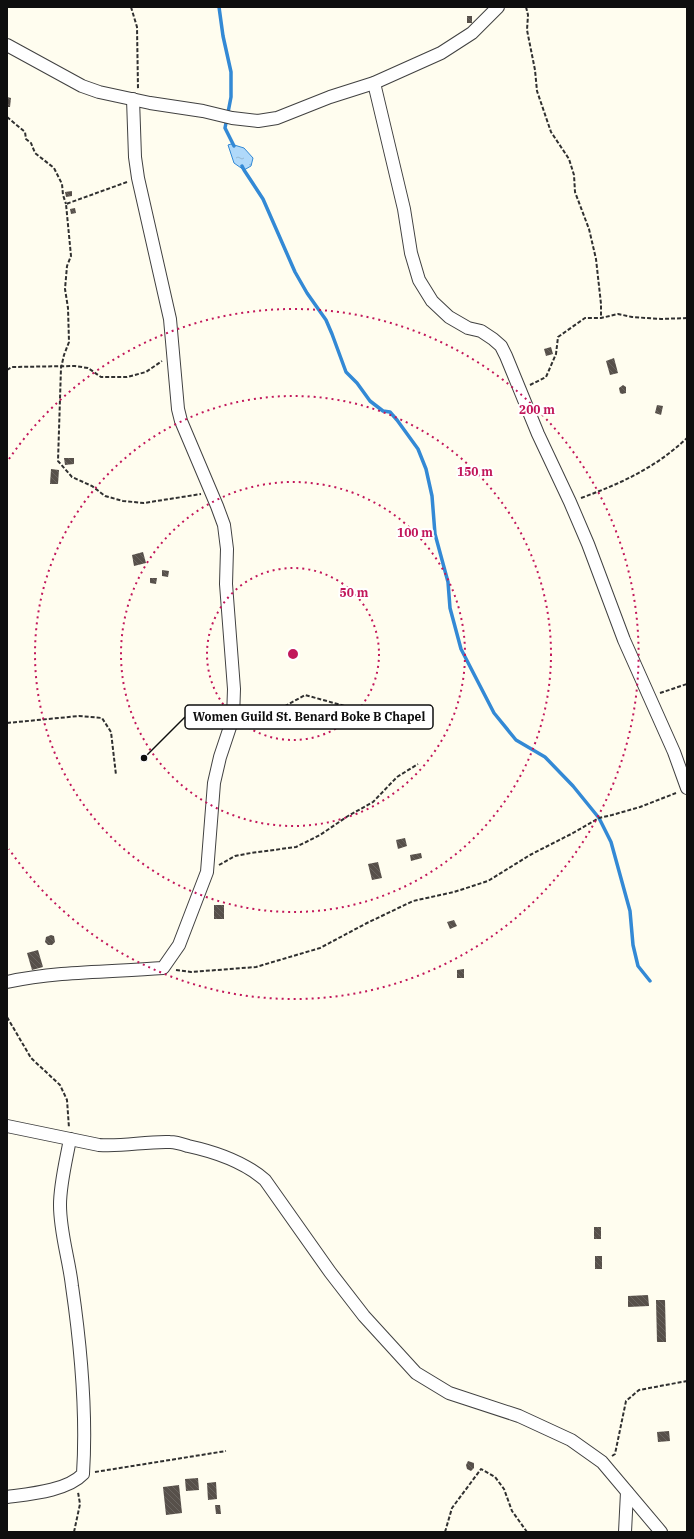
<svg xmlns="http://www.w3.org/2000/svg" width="694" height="1539" font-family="'IBM Plex Serif',serif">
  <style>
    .water { fill: url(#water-ripples); stroke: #3389d5 }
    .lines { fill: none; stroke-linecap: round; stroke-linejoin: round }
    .stream { stroke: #3389d5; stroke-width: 3.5 }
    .building { fill: url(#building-back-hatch) }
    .street-casing { stroke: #414141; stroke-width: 14 }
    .path { stroke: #303030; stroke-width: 2; stroke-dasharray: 4 2; stroke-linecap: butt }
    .street { stroke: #fff; stroke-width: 12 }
    .ring { fill: none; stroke: #c2185b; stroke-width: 2; stroke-dasharray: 2 4 }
    .centre { fill: #c2185b; stroke: #fff; stroke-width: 2 }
    .ring-label { font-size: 12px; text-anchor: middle; font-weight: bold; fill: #c2185b; stroke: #fff; stroke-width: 4; stroke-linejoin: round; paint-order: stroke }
    .leader { fill: none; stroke: #0e0e0e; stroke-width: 1.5 }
    .callout-dot { fill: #0e0e0e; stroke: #fff; stroke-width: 1.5 }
    .callout { fill: #fff; stroke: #0e0e0e; stroke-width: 1.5 }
    .callout-label { font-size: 12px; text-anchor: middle; font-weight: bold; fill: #0e0e0e }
  </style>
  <defs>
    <pattern id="water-ripples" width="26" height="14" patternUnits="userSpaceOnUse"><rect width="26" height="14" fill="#b0d9fa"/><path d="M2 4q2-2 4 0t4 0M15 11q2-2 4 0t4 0" fill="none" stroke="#96b9d5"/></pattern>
    <pattern id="building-back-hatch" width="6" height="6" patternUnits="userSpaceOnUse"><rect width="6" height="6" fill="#57504a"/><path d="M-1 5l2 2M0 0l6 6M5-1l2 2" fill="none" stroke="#6a6560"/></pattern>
  </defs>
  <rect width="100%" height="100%" fill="#fffdef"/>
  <!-- water -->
  <polygon class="water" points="231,144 244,148 253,158 251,166 244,170 234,163 228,145"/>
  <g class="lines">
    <!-- stream -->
    <g class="stream">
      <polyline points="219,7 223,36 231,72 231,97 225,128 234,146"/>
      <polyline points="242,166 244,170 263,199 295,272 307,293 326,320 332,334 346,372 357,383 370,401 383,411 390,412 397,420 418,449 426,469 432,496 435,534 448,582 450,608 461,649 494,713 516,740 545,757 573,786 599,818 611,842 630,911 633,945 638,966 650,981"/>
    </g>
  </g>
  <!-- building -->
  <g class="building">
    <rect x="467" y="16" width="5" height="7"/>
    <polygon points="7,97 11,98 10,107 7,107"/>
    <polygon points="72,191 72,196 66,197 65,192"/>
    <polygon points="75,208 76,213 71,214 70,209"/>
    <polygon points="551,347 553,354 546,356 544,349"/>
    <polygon points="614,358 618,373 610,375 606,361"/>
    <polygon points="623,385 626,387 626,393 622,394 620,393 619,388"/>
    <polygon points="657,405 663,406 661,415 655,413"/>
    <polygon points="64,458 74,458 74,464 65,465"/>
    <polygon points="51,469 59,470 58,484 50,484"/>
    <polygon points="143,552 146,563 134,566 132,555"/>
    <polygon points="162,570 169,571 168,577 162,576"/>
    <polygon points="150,578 157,578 156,584 150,583"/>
    <polygon points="405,838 407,846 398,849 396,840"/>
    <polygon points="421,853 422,858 411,861 410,855"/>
    <polygon points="378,862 382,878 372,880 368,864"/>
    <rect x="214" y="905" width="10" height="14"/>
    <polygon points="454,920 457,926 450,929 447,922"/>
    <polygon points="51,935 54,936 55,942 52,945 48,945 45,942 46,937"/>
    <polygon points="38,950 43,967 32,970 27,953"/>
    <polygon points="464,969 464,978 457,978 457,970"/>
    <rect x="594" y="1227" width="7" height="12"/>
    <rect x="595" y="1256" width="7" height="13"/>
    <polygon points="648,1295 649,1306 628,1307 628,1296"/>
    <polygon points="656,1300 665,1300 666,1342 657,1342"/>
    <polygon points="669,1431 670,1441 658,1442 657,1432"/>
    <polygon points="468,1461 474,1463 474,1468 471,1471 467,1469 466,1465"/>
    <polygon points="198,1478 199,1490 186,1491 185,1479"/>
    <polygon points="216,1482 217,1499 208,1500 207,1483"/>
    <polygon points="179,1485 182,1513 166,1515 163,1487"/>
    <polygon points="215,1505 220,1505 221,1514 216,1514"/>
  </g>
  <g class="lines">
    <defs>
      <g id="street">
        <polyline points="7,45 82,86 99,92 150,103 203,111 232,118 258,121 277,118 330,97 374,83 441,53 472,33 498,7"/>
        <polyline points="374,83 404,209 411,253 419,280 432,301 449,317 468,328 481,331 493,339 501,346 506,356 538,434 570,502 588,544 624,640 674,752 687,788"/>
        <path d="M7,982C58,971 111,972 163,968L179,945L207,872L214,783L220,757L233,718L234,689L226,584L227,549L224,525L217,506L181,421L178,409L170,319L138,178L135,157L133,99"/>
        <path d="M7,1126L99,1145C123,1147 146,1141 170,1142C176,1142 182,1144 188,1146C216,1152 243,1161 265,1180L330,1272L364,1316L416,1373L449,1393L519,1416L571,1440L602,1462L661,1532"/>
        <path d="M7,1497C29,1494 67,1491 83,1474C87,1412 81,1348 72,1286C69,1259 60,1233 60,1205C60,1184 66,1161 70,1139"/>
        <polyline points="625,1532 627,1492"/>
      </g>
    </defs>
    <!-- street casing -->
    <use href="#street" class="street-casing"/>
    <!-- path -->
    <g class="path">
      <polyline points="131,7 137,27 138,89"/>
      <polyline points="526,7 528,15 527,30 535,70 537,91 551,132 569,159 574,175 575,192 589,229 596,259 601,304 601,318"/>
      <polyline points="7,117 25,132 26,139 31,143 35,153 54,168 62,184 63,195 66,204"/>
      <polyline points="127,182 66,204 71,256 67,266 65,289 68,308 69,342 64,355 61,368 58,461 72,477 92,486 105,496 123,501 144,503 201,494"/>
      <polyline points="7,370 12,367 75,366 88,368 101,377 127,377 146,372 162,361"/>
      <polyline points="530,385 546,377 556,354 558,337 585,318 601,318 618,314 632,317 661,319 687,318"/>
      <path d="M581,498C622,483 655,468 687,438"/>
      <polyline points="660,693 687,684"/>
      <polyline points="244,714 252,712 278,710 305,695 352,708 389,714 415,707"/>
      <polyline points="7,723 79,716 102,718 111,732 116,775"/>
      <polyline points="219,865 235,856 251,853 296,847 320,835 348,816 373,802 397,777 418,764"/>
      <polyline points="176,970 191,972 256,967 320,948 367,923 413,901 454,892 488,881 530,855 573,833 599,818 612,815 640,807 676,793"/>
      <polyline points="7,1017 31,1058 60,1085 67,1100 69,1128"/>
      <polyline points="612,1456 615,1454 626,1401 639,1390 687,1381"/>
      <polyline points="95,1472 226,1451"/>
      <polyline points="74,1532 80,1504 78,1492"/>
      <polyline points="445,1532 452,1508 481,1469 495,1477 504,1489 512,1511 527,1532"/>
    </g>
    <!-- street -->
    <use href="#street" class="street"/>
  </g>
  <!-- distance rings -->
  <g class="ring">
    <circle cx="293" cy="654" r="86"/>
    <circle cx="293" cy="654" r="172"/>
    <circle cx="293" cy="654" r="258"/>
    <path d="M9 459A345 345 0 1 1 9 849"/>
  </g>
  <circle cx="293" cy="654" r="6" class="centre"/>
  <g class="ring-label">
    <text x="537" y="414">200 m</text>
    <text x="475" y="476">150 m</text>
    <text x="415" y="537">100 m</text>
    <text x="354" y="597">50 m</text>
  </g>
  <!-- callouts -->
  <path class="leader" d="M144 758L185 717"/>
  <circle class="callout-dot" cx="144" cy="758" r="4"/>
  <rect class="callout" x="185" y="705" width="248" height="24" rx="4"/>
  <g class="callout-label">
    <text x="309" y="721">Women Guild St. Benard Boke B Chapel</text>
  </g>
  <!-- border -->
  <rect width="694" height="1539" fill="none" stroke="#0e0e0e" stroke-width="16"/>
</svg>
